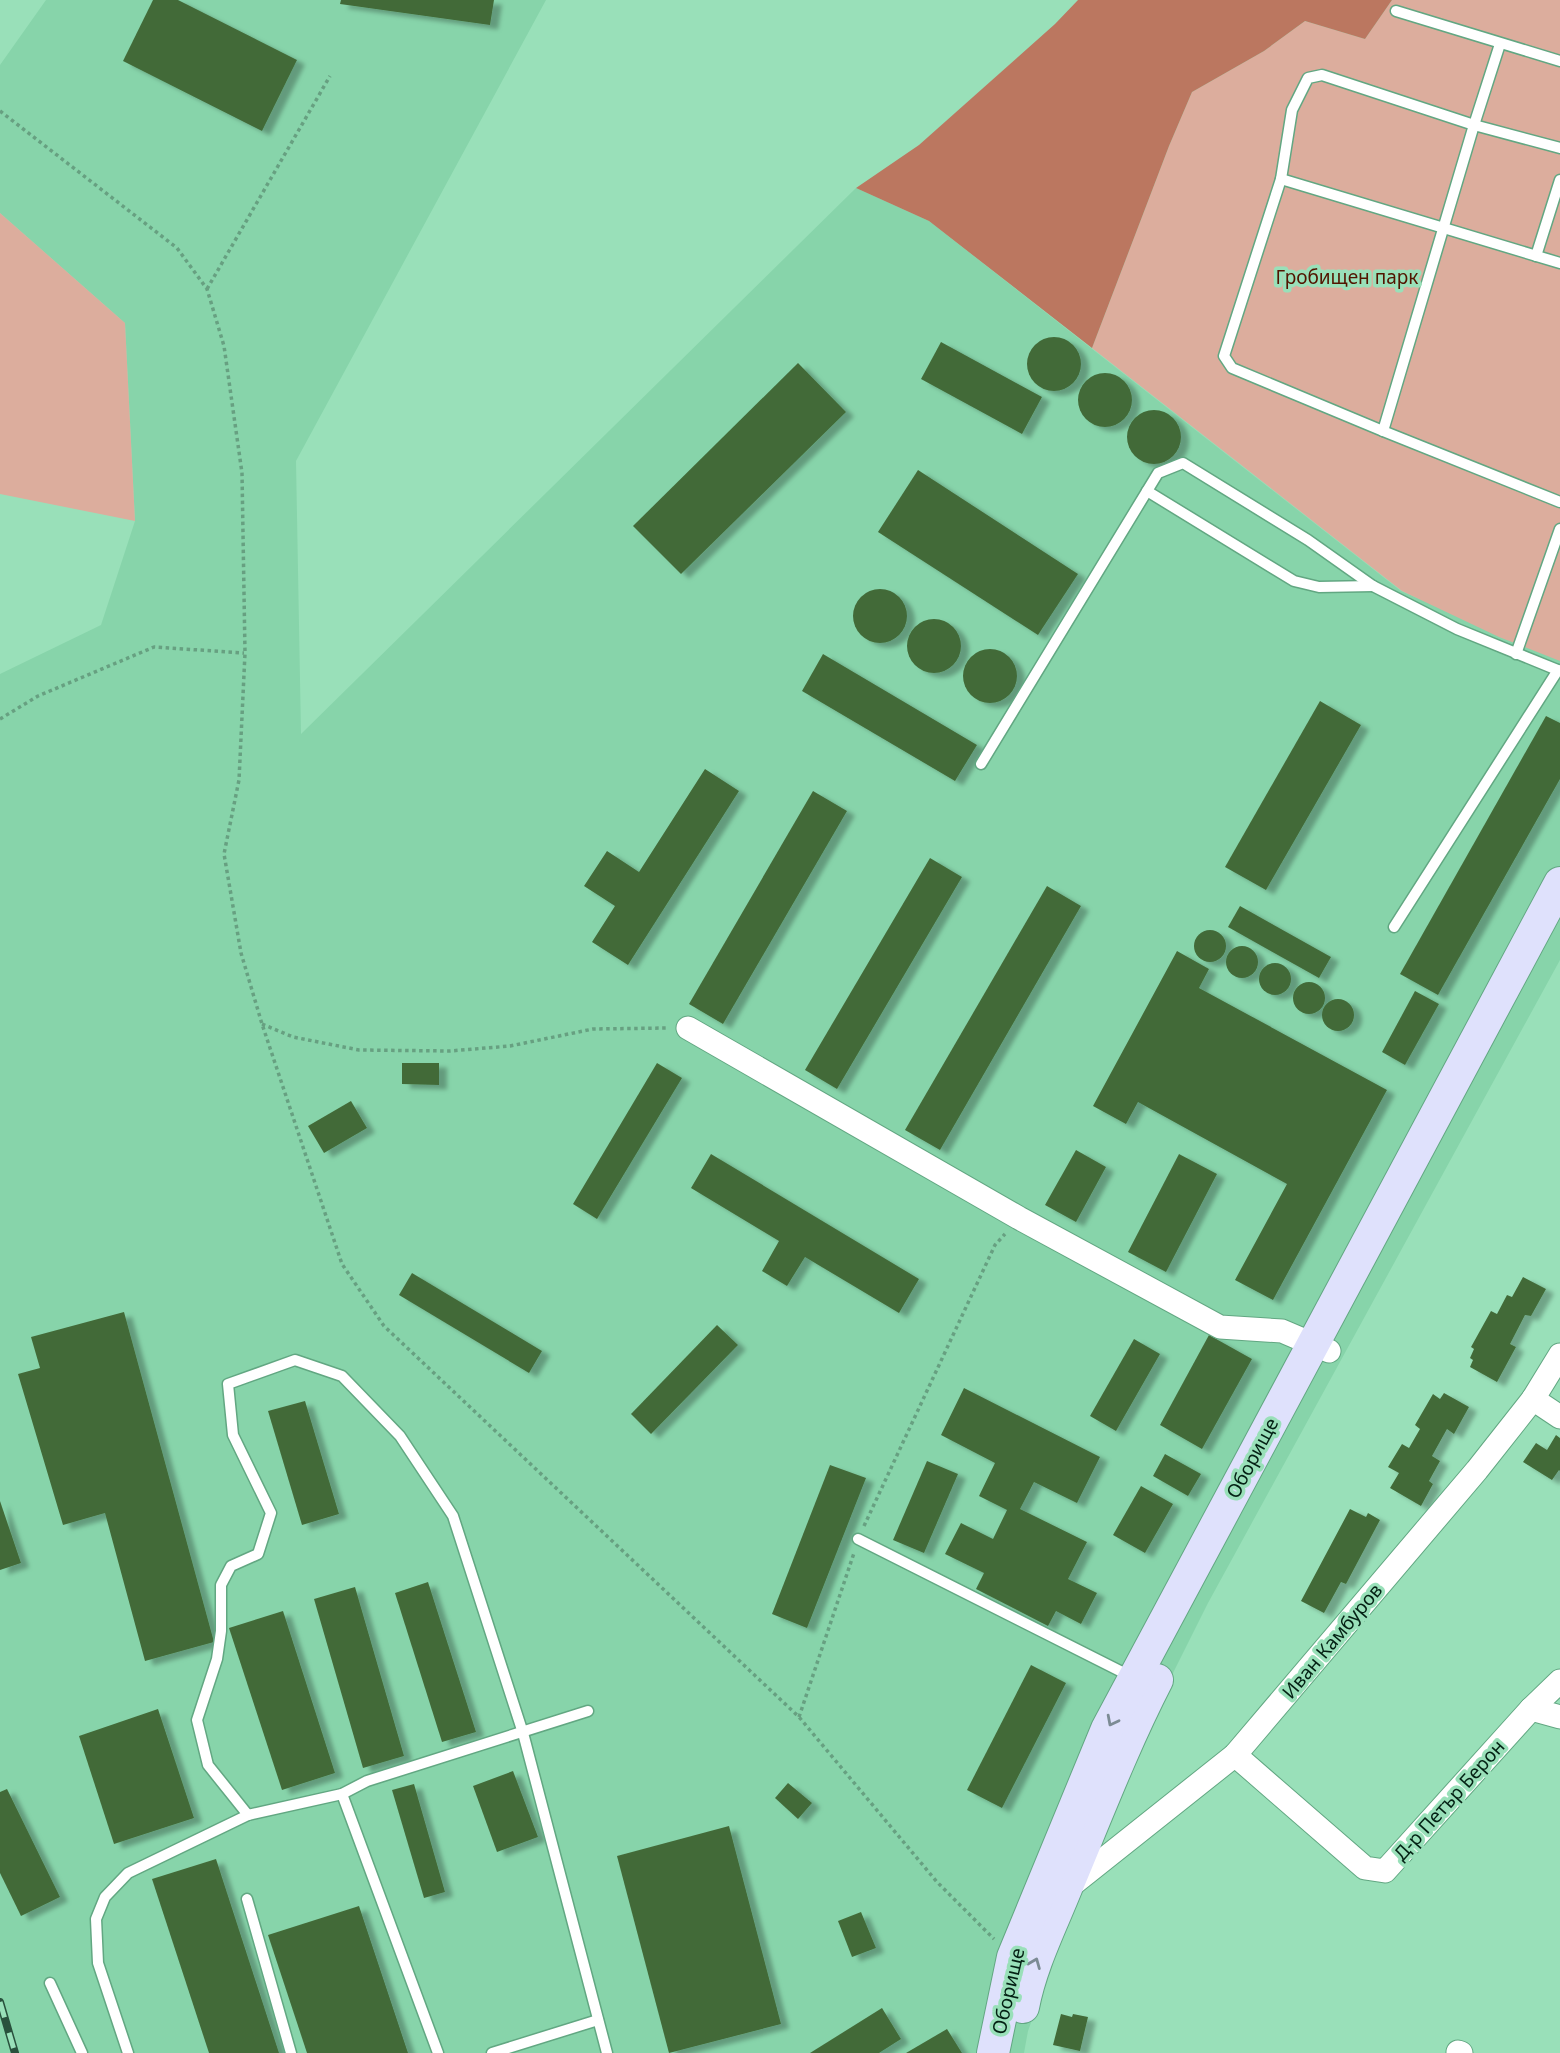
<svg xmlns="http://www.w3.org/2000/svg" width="1560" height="2053" font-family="'Noto Sans',sans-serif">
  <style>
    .built { fill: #87d4aa }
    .green { fill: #dcad9d }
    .forest { fill: #bb7760 }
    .building { fill: #426b39; filter: url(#shadow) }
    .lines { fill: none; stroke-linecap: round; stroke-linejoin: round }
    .service-casing { stroke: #62a782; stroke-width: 13 }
    .minor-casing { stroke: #62a782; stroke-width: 25 }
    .secondary-casing { stroke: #62a782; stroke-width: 34 }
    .path { stroke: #67a081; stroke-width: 3.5; stroke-dasharray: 3.5 3.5; stroke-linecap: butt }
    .service { stroke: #fff; stroke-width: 10 }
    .minor { stroke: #fff; stroke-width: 23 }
    .secondary { stroke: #dfe1fc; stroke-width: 32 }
    .rail-casing { stroke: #29513d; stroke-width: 8 }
    .rail { stroke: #99e0b9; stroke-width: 5; stroke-dasharray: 16; stroke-linecap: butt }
    .oneway { stroke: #7c8b94 }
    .labels { text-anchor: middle; stroke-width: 7; stroke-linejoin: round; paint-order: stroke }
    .park-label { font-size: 19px; fill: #521400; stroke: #99e0b9 }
    .street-label { font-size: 19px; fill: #042114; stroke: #99e0b9 }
  </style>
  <defs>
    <filter id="shadow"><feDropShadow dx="8" dy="4.5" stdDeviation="2" flood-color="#0004"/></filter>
  </defs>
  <rect width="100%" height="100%" fill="#99e0b9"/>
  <!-- built -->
  <polygon class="built" points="46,0 546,0 296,461 301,734 856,188 929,221 1401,591 1560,659 1560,960 1208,1603 1133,1753 1068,1917 1028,2031 1024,2053 0,2053 0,674 101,625 135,521 125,323 0,213 0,65"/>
  <!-- green -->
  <g class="green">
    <polygon points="1392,0 1560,0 1560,661 1499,637 1402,591 1092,348 1169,146 1192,92 1264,51 1305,21 1365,39"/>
    <polygon points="0,213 125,323 135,521 0,494"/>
  </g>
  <!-- forest -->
  <polygon class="forest" points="1078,0 1392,0 1365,39 1305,21 1264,51 1192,92 1169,146 1092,348 929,221 856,188 919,145 1055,24"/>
  <!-- building -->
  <g class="building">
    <polygon points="153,0 178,0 297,60 262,131 123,61"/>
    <polygon points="341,0 494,0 490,25 340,4"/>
    <circle cx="1054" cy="364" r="27"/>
    <polygon points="941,342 1042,397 1022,434 921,379"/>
    <polygon points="798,363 846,412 681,574 633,526"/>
    <circle cx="1105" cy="400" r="27"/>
    <circle cx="1154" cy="437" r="27"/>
    <polygon points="918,470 1078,574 1038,635 878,532"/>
    <circle cx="880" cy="616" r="27"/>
    <circle cx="934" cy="646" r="27"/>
    <circle cx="990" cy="676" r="27"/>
    <polygon points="823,654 977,745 955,781 802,691"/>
    <polygon points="1320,701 1361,725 1266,890 1225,867"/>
    <polygon points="1546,716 1560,723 1560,779 1438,995 1400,974"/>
    <polygon points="705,769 739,791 628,965 592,942 615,906 584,886 607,851 639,872"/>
    <polygon points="813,791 847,811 723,1024 689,1004"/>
    <polygon points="930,858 962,877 837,1089 805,1070"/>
    <polygon points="1047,886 1081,906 940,1150 905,1130"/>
    <polygon points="1240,906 1331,957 1319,978 1228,927"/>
    <circle cx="1210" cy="946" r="16"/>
    <circle cx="1242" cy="962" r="16"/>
    <polygon points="1177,951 1209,969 1199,988 1387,1090 1273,1300 1235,1280 1287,1184 1138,1102 1126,1124 1093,1106"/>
    <circle cx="1275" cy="979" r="16"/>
    <circle cx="1309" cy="998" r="16"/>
    <polygon points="1415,991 1439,1004 1405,1065 1382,1052"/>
    <circle cx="1338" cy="1015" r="16"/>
    <polygon points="402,1063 439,1063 439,1085 402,1084"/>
    <polygon points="657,1063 682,1078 597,1219 573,1204"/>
    <polygon points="351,1101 367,1128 324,1153 308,1126"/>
    <polygon points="1076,1150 1106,1167 1076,1222 1045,1205"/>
    <polygon points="711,1154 919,1279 899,1313 805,1257 787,1286 762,1271 779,1241 691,1188"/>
    <polygon points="1179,1154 1217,1174 1166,1272 1128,1252"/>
    <polygon points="412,1273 542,1351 529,1373 399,1295"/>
    <polygon points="1523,1277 1546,1289 1531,1316 1525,1315 1510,1344 1516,1347 1497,1382 1470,1367 1473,1360 1470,1358 1474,1349 1471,1347 1491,1311 1497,1314 1507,1295 1512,1297"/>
    <polygon points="124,1312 214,1642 145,1661 105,1513 63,1525 18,1374 40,1368 31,1337"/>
    <polygon points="717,1325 738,1345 651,1434 631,1414"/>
    <polygon points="1209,1335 1252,1359 1202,1449 1160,1425"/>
    <polygon points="1134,1339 1160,1354 1116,1431 1090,1416"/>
    <polygon points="964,1388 1100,1457 1077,1503 1034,1482 1020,1509 1087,1542 1068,1579 1097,1593 1081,1624 1056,1611 1048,1626 976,1589 984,1573 945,1554 961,1523 993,1539 1007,1510 979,1496 995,1463 941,1435"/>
    <polygon points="1444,1393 1469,1407 1454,1434 1447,1429 1432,1456 1440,1461 1429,1481 1433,1484 1421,1506 1390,1488 1399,1473 1388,1467 1402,1444 1409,1448 1420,1429 1415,1425 1433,1394 1440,1399"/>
    <polygon points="305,1401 339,1514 302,1525 268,1411"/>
    <polygon points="1556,1435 1560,1438 1560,1471 1559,1470 1552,1480 1523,1462 1536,1443 1547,1450"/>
    <polygon points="1165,1454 1201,1474 1188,1496 1153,1476"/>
    <polygon points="927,1461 958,1474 924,1553 893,1540"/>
    <polygon points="830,1465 866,1478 807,1628 772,1614"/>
    <polygon points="1141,1486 1173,1504 1145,1553 1113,1535"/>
    <polygon points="0,1501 21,1563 0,1570"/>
    <polygon points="1350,1509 1366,1517 1368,1513 1380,1520 1346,1584 1341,1582 1324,1613 1301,1601"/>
    <polygon points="428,1582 476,1732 442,1742 395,1593"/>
    <polygon points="355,1587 404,1756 363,1768 314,1599"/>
    <polygon points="283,1611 335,1773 282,1790 229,1628"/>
    <polygon points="1031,1665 1066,1683 1002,1808 967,1790"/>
    <polygon points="158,1709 194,1818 114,1844 79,1736"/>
    <polygon points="513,1771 538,1837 497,1852 473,1786"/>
    <polygon points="788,1783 812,1803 798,1819 775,1798"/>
    <polygon points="414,1784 445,1892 424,1898 392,1790"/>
    <polygon points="7,1789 60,1897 21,1916 0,1873 0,1792"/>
    <polygon points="729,1826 781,2024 669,2053 617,1856"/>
    <polygon points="216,1859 279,2053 209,2053 152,1879"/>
    <polygon points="359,1906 408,2053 307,2053 268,1935"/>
    <polygon points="861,1912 876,1948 852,1957 838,1921"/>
    <polygon points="882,2008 901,2039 879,2053 810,2053"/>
    <polygon points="1061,2014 1072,2017 1073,2014 1088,2017 1080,2051 1053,2045"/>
    <polygon points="947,2029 962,2053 906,2053"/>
  </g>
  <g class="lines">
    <defs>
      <g id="service">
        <polyline points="1396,11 1560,61"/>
        <polyline points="1560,148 1474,125 1322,75 1308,78 1292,110 1281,179 1224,356 1232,368 1383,431 1560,502"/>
        <polyline points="1281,179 1560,263"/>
        <polyline points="1536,256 1560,180"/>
        <polyline points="1383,431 1474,125 1500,44"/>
        <polyline points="1147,491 1294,581 1319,587 1373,586"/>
        <polyline points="1516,654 1560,529"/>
        <polyline points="981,764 1158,473 1183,463 1308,540 1373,586 1457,629 1560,671"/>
        <polyline points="1394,927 1558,670"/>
        <polyline points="858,1539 1132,1677"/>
        <polyline points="342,1794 438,2053"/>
        <polyline points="248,1815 208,1765 197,1720 217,1659 221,1631 221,1585 231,1566 258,1554 271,1513 233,1435 228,1384 295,1360 342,1376 400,1436 453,1516 523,1733 607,2053"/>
        <polyline points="247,1899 291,2053"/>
        <polyline points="50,1983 82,2053"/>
        <polyline points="128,2053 98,1963 96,1919 105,1897 128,1873 248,1815 342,1794 367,1781 588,1711"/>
        <polyline points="492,2053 598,2020"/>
      </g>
      <g id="minor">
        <polyline points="688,1028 1019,1218 1220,1327 1282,1331 1329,1351"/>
        <polyline points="1533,1399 1560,1417"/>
        <polyline points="1531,1709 1560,1717"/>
        <polyline points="1235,1755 1365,1868 1385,1871 1531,1709 1560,1681"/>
        <polyline points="1069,1887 1235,1755 1477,1470 1533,1399 1560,1355"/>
        <polyline points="1458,2052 1461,2053"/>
      </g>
      <g id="secondary">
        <path d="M1023,2007C1031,1965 1051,1926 1067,1886C1096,1817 1123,1746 1157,1680"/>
        <polyline points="993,2053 1013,1957 1107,1729 1560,883"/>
      </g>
    </defs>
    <!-- service casing -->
    <use href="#service" class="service-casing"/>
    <!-- minor casing -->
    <use href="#minor" class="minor-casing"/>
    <!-- secondary casing -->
    <use href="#secondary" class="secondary-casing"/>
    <!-- path -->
    <g class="path">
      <polyline points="0,111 177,248 207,289 224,346 242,473 245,653 239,780 224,854 241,953 262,1024 342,1264 384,1326 799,1717 937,1882 994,1939"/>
      <polyline points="207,289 330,76"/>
      <polyline points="0,719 38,696 154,647 244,653"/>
      <polyline points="262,1024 293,1037 359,1050 450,1051 510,1046 593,1029 667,1028"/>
      <polyline points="864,1526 995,1245 1005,1234"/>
      <polyline points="799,1717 854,1553"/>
    </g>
    <!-- service -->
    <use href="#service" class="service"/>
    <!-- minor -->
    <use href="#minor" class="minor"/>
    <!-- secondary -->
    <use href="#secondary" class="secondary"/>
    <defs>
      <polyline id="rail" points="0,2002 15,2053"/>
    </defs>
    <!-- rail casing -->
    <use href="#rail" class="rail-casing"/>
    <!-- rail -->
    <use href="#rail" class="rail"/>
  </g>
  <!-- one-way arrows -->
  <defs><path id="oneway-chevron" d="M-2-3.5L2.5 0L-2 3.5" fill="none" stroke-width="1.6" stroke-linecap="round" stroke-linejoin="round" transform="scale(1.75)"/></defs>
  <g class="oneway">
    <use href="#oneway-chevron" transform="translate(1112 1721) rotate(117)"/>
    <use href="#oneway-chevron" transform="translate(1035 1963) rotate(-68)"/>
  </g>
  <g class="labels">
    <!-- park labels -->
    <g class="park-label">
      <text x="1347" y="284">Гробищен парк</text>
    </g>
    <!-- street labels -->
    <g class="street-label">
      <text transform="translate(1252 1458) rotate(-62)" y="7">Оборище</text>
      <text transform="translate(1332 1641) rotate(-50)" y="7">Иван Камбуров</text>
      <text transform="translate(1449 1800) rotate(-48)" y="7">Д-р Петър Берон</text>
      <text transform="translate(1008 1991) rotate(-77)" y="7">Оборище</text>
    </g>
  </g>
</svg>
